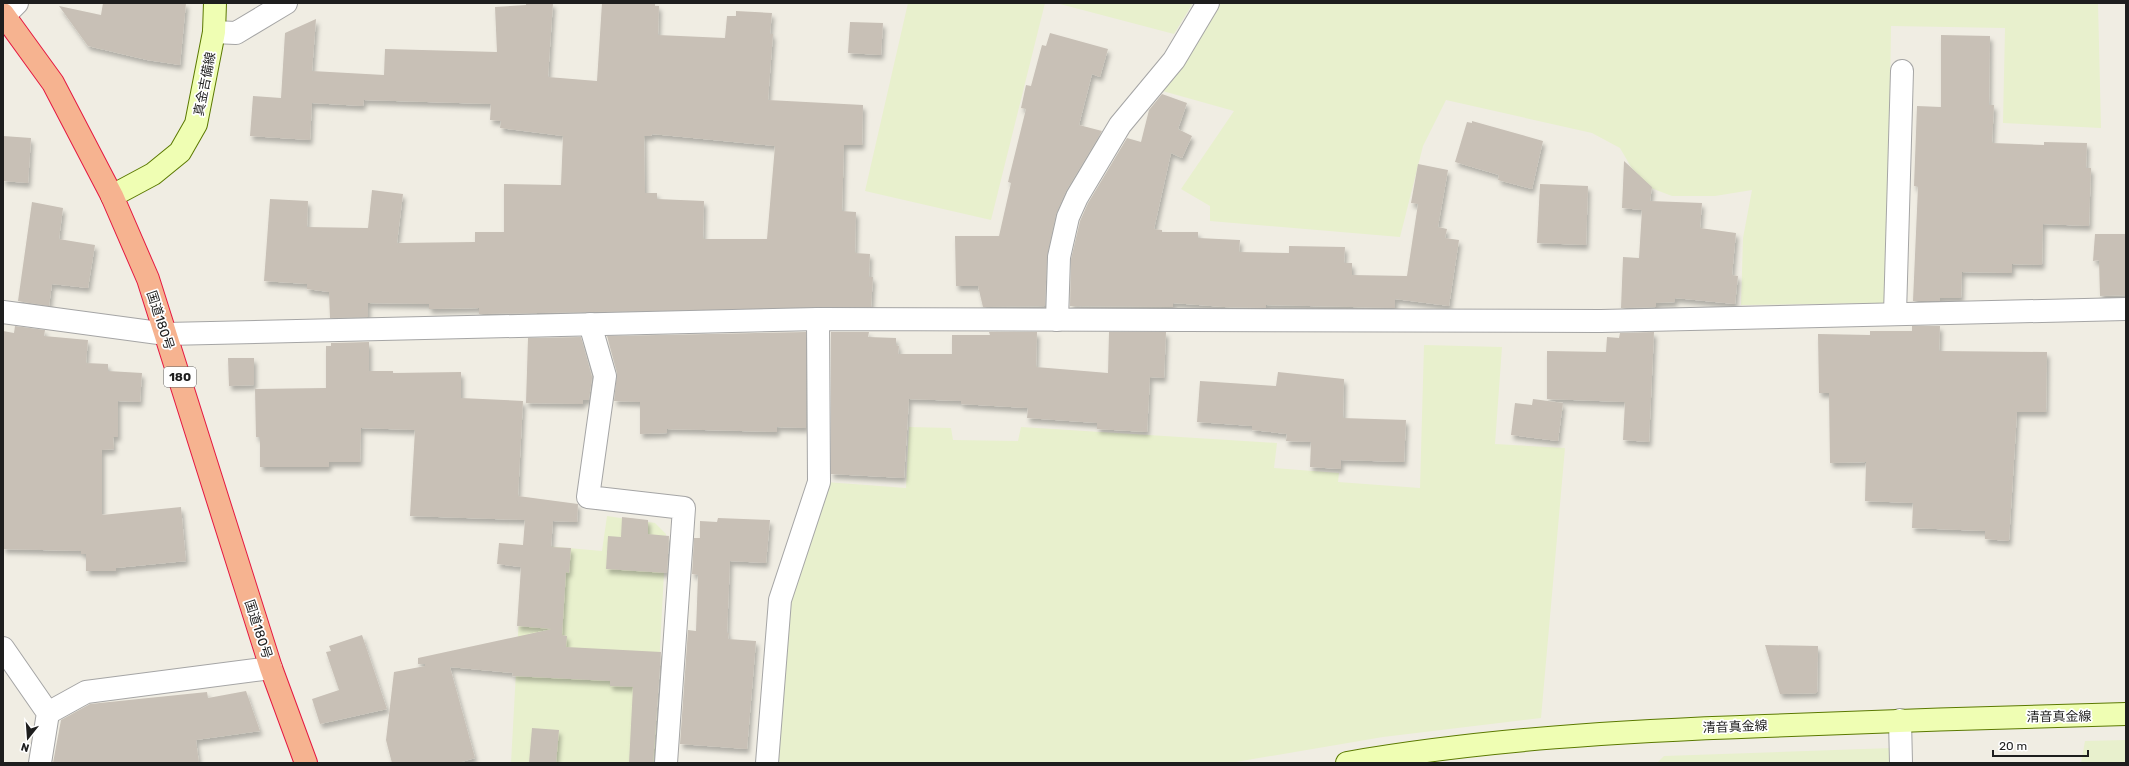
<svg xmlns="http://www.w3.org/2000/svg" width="2129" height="766" font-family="Rubik,'Noto Sans JP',sans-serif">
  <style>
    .farmland { fill: #e8f0cd }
    .building { fill: #c8c0b6; fill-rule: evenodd; filter: url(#shadow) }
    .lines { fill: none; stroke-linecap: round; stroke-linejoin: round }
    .minor-casing { stroke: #a5a5a5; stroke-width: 24 }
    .secondary-casing { stroke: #5b7900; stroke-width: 24 }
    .trunk-casing { stroke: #e51841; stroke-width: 24 }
    .minor { stroke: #fff; stroke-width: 22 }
    .secondary { stroke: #effeb3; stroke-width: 22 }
    .trunk { stroke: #f6b390; stroke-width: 22 }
    .labels { text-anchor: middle; stroke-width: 3.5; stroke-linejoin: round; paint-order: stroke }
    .shield { fill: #fff; stroke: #626262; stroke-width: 1 }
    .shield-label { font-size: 12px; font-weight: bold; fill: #1e1e1e }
    .street-label { font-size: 13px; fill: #1e1e1e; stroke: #fff }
  </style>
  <defs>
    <filter id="shadow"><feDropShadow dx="2.5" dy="4.5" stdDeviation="2" flood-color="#0004"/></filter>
  </defs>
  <rect width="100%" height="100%" fill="#f0ede3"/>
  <!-- farmland -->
  <g class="farmland">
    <polygon points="908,3 1045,3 991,220 865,191"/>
    <polygon points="1056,3 1193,3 1174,34"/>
    <polygon points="1214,3 2098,3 2101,128 2003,123 2005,28 1891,26 1887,303 1741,305 1743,238 1752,190 1715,196 1672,196 1651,188 1631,167 1620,148 1592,133 1446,100 1423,146 1400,237 1210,221 1210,206 1181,189 1234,111 1159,90"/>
    <polygon points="1424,345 1502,347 1495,444 1565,448 1541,718 1383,737 1230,763 770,763 782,625 826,482 906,488 909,427 951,428 953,440 1018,441 1021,427 1277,443 1274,468 1339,473 1338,482 1420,488"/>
    <polygon points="607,516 655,523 666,534 654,763 511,763 523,544 602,551"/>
    <polygon points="2126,740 2126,763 2081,763 2085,741"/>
    <polygon points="1892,748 1892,763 1657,763 1664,756"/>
  </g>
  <!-- building -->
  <g class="building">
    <polygon points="103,3 186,3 180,65 147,60 88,46 59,6 101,15"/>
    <path d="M526,3H553L548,77L597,81L602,3H655V6H659L658,35L725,38L727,16H736V11L772,13L770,34H773L768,100L863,105L862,145H844L842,211L856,212L855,253L870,254L869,277H873L871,307L479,314V308L429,309V304L368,303V317L330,318L329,292L307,289V284L264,281L270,199L308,201L307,227L368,228L372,190L403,194L397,243L475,242V232H504V184L561,185L563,136L500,128L501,121L490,120L491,104L364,100L363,106L312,103L310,140L250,136L253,96L281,98L285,33L316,19L312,71L384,75L385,49L497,52L495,7L526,5ZM652,134L775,146L767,239H703L704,201L657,199V193H645L644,136H651Z"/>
    <polygon points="850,22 883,23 881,55 848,53"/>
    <polygon points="1050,33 1108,49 1100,77 1092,74 1079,125 1102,131 1066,191 1056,214 1047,256 1045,306 983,307 978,286 956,286 955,236 999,236 1011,183 1008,182 1026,109 1021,108 1026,85 1031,86 1042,45 1046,46"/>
    <polygon points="1941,35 1990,36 1989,105 1994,105 1992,143 2044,145 2044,142 2087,143 2086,168 2091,168 2089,226 2043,224 2042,265 2012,264 2012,273 1962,272 1961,298 1940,298 1940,301 1913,301 1918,187 1914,186 1917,106 1941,107"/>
    <polygon points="1162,94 1187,103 1178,129 1192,136 1182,158 1171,153 1154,229 1162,230 1162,232 1198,232 1198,238 1240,240 1239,252 1289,253 1289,246 1345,247 1344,263 1352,263 1352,275 1407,276 1418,204 1411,203 1418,164 1448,170 1438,227 1447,229 1445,238 1459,240 1449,306 1395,299 1395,308 1266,305 1266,308 1224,307 1173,303 1173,307 1070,306 1071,259 1080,221 1088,203 1127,138 1141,142 1149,110"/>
    <polygon points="1472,121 1543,141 1532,189 1498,180 1499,175 1455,162 1467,122 1472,123"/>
    <polygon points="3,136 31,138 28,183 3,181"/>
    <polygon points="1624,161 1652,187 1650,201 1702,203 1700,228 1736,233 1732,275 1738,276 1735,304 1675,298 1675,302 1656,303 1656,307 1621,308 1623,257 1639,258 1642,210 1622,208"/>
    <polygon points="1540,184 1588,186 1586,245 1537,243"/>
    <polygon points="32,202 63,208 59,239 95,245 88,288 52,284 49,306 18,301"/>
    <polygon points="2095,234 2126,234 2126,295 2100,296 2099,260 2093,261"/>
    <polygon points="15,326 45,330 44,336 88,340 86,363 108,364 108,371 142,373 140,402 118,401 118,437 113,437 114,449 102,450 102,515 181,507 186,561 116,568 116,571 86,571 86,554 81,554 81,551 3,549 3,331 14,333"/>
    <polygon points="1912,326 1940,326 1939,351 2047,352 2046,412 2017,412 2009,541 1985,539 1985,531 1912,528 1913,503 1865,501 1866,462 1830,463 1829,393 1819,393 1818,334 1870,335 1870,331 1912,331"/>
    <polygon points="806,332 806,428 777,427 777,432 667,429 667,433 640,434 640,402 614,401 617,373 607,336"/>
    <polygon points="831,332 869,332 868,337 896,338 896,345 899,346 898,354 952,354 952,335 990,335 989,332 1037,332 1036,367 1108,373 1109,332 1166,332 1164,378 1150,377 1147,432 1097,429 1097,423 1027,418 1028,408 961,404 961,401 909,399 904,478 831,474"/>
    <polygon points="1654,332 1649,442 1623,440 1625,402 1547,399 1547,351 1606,352 1607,337 1619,338 1620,333"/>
    <polygon points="581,337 592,377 589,400 583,400 583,404 526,403 528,338"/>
    <polygon points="369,342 369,371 393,371 393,373 461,372 461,398 523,401 518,496 578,504 577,522 553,521 551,547 571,548 569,573 566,572 562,635 567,636 566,647 661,652 653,763 629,763 633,687 610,686 610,681 512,676 513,673 450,667 475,758 458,763 392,763 386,740 394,672 425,666 425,664 418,664 418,658 552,629 517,626 521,567 497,564 499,543 523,545 525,520 410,516 415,430 361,428 360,462 329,462 329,467 260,467 260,437 256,437 255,389 326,388 326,346 331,346 331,343"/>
    <polygon points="228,358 254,358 254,385 229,386"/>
    <polygon points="1278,372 1344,379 1343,418 1406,420 1404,462 1341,460 1341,469 1310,467 1311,442 1286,441 1287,434 1252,430 1252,426 1197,422 1200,381 1276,386"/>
    <polygon points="1533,399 1563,403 1558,441 1511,435 1515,403 1532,405"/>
    <polygon points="622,517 648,520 648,534 669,536 667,573 606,569 608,536 621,537"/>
    <polygon points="718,518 770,520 766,563 730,561 727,633 729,633 728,639 756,641 747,749 680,744 688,630 696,631 698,575 692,574 694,538 700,538 700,521 717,522"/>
    <polygon points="362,635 387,709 320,724 312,699 339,690 326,652 331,651 329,646"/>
    <polygon points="1765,645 1818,646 1817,693 1780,694"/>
    <polygon points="246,691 260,731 196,740 199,763 53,763 61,720 90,704 207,692 208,698"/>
    <polygon points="532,728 559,730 556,763 529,763"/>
  </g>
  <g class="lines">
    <defs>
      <g id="minor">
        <polyline points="4,16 17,3"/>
        <polyline points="214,32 236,33 286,3"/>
        <polyline points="3,312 166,334 818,319 1601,321 2126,309"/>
        <polyline points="1895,314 1902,71"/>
        <polyline points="1057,320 1059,257 1068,217 1077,197 1120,125 1174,60 1208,3"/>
        <polyline points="590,324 605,376 588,497 684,508 666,763"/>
        <polyline points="3,648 48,713 40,763"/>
        <polyline points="48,713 86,692 271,668"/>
        <polyline points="1900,720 1901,763"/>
        <polyline points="767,763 780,600 819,482 818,319"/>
      </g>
      <g id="secondary">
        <polyline points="112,196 153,174 180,152 196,124 214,32 215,3"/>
        <path d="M1347,763C1485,739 1624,731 1765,726C1885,721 2006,717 2126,714"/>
      </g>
      <polyline id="trunk" points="3,14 53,83 112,196 148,279 271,668 306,763"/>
    </defs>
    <!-- minor casing -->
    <use href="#minor" class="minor-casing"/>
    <!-- secondary casing -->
    <use href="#secondary" class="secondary-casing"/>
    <!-- trunk casing -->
    <use href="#trunk" class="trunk-casing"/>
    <!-- minor -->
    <use href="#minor" class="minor"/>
    <!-- secondary -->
    <use href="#secondary" class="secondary"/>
    <!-- trunk -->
    <use href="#trunk" class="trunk"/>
  </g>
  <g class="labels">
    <!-- shield labels -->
    <rect class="shield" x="164" y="367" width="32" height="20" rx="3"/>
    <g class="shield-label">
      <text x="180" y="381">180</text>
    </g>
    <!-- street labels -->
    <g class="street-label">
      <text transform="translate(204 84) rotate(-79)" y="5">真金吉備線</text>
      <text transform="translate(161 320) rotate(72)" y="5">国道180号</text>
      <text transform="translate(259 629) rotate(72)" y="5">国道180号</text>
      <text transform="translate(2059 716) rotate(-1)" y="5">清音真金線</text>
      <text transform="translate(1735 726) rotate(-2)" y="5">清音真金線</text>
    </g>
  </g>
  <!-- border -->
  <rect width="2129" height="766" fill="none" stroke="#1e1e1e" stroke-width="8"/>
  <!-- north arrow -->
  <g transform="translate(28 738) rotate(197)" stroke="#ffffff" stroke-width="3" paint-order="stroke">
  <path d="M0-3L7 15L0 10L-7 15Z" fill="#1e1e1e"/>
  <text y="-6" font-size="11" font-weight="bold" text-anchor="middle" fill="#1e1e1e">N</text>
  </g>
  <!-- scale -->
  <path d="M1993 750v6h95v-6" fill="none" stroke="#1e1e1e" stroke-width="2"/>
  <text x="1999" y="750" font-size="12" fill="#1e1e1e" stroke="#ffffff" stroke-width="3" paint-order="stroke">20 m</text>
</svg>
